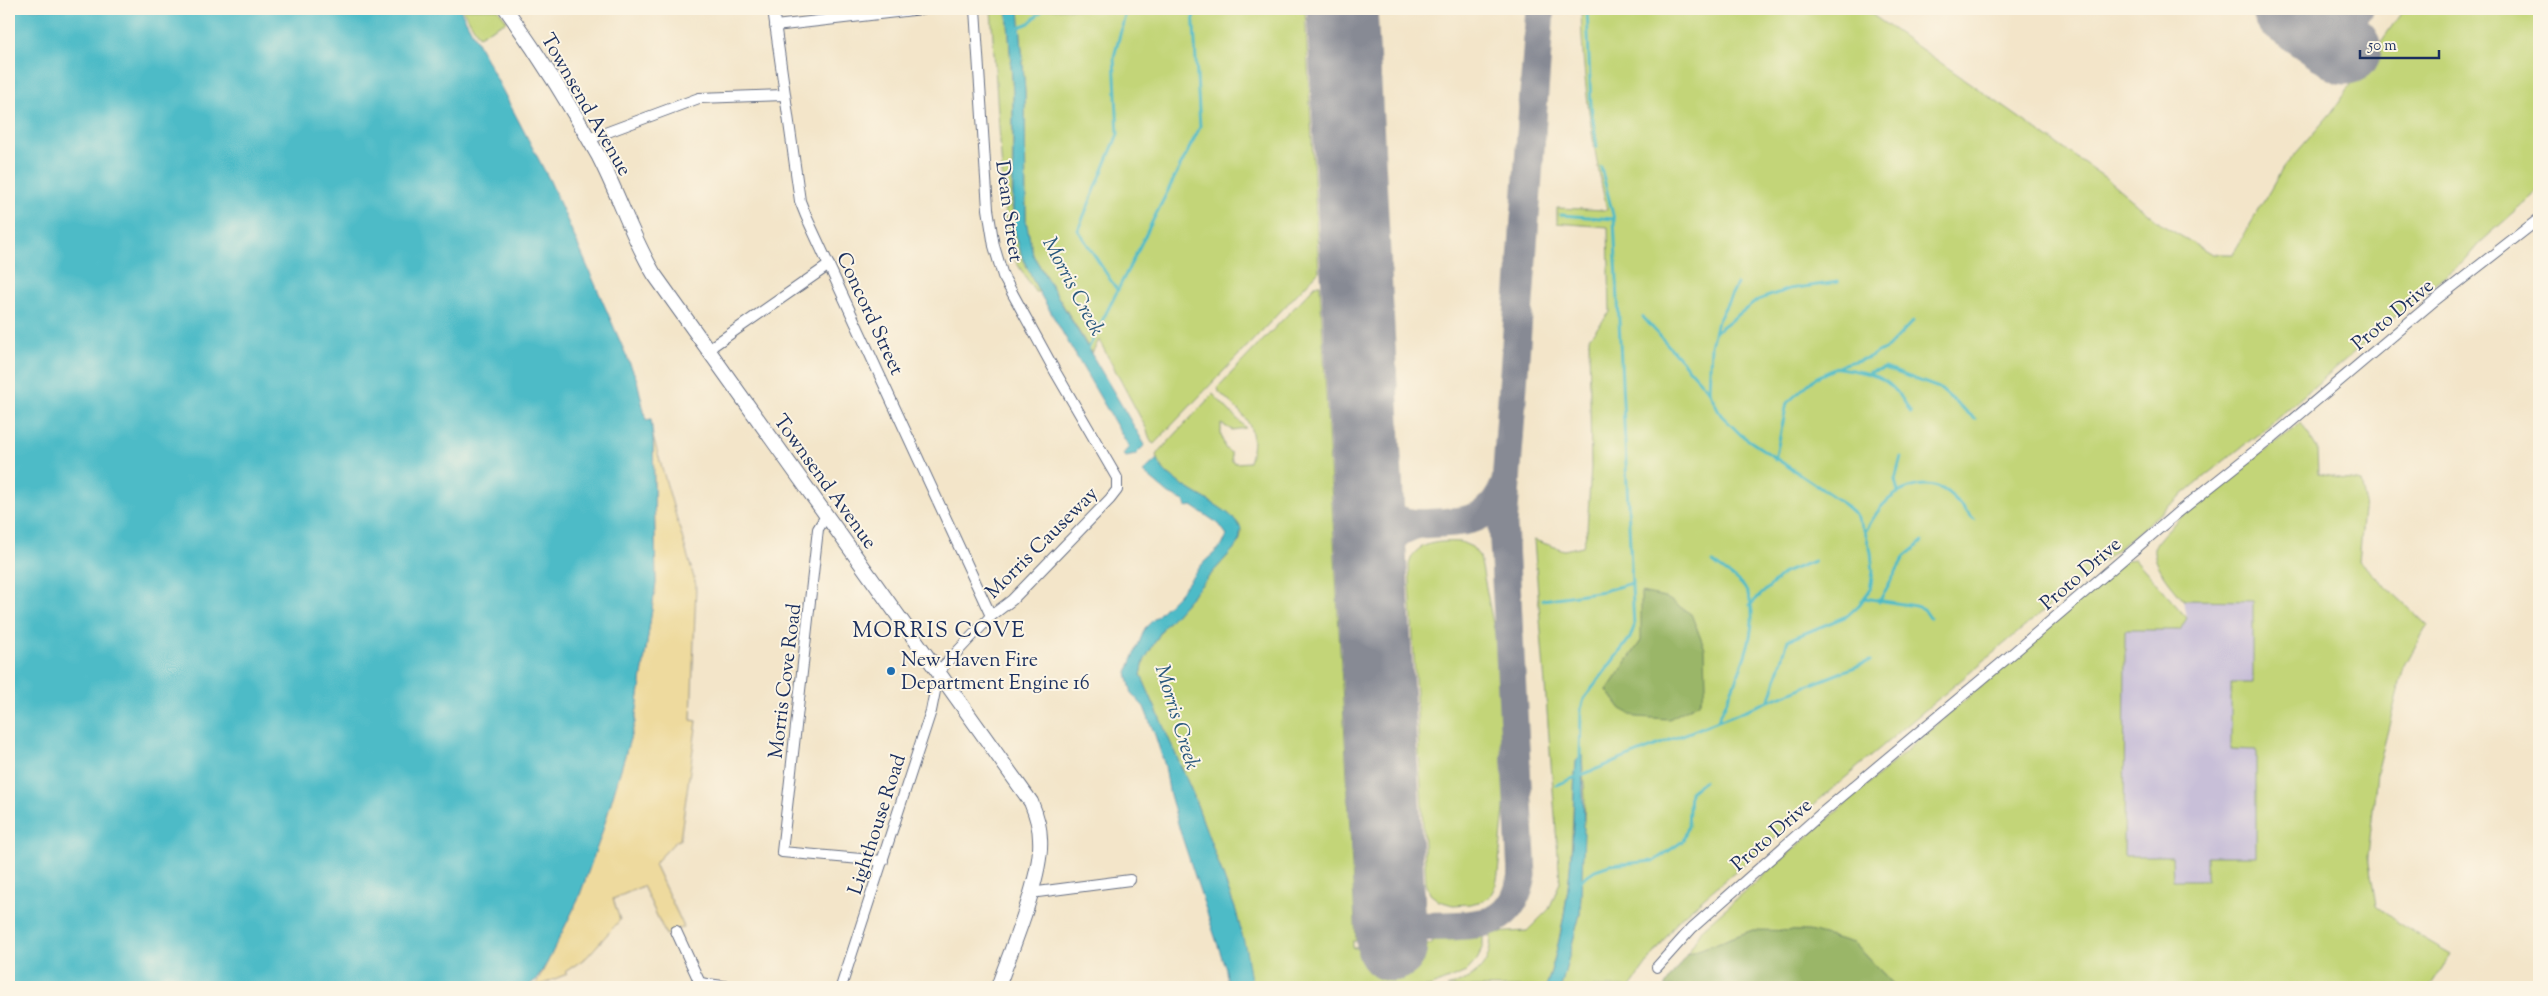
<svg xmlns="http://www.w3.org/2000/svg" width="2548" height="996" font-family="'Sorts Mill Goudy',serif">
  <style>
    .industrial { fill: #c8bfd8 }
    .green { fill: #c3d578; stroke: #6f826b; fill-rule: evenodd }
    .forest { fill: #9ab668; stroke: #5a7263 }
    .sand { fill: #eeda9e; stroke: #84847e }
    .water { fill: #4dbbc7; stroke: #347592 }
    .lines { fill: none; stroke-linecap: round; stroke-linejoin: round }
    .stream { stroke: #4dbbc7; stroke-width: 3 }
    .taxiway { stroke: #878a94; stroke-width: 29 }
    .runway { stroke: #878a94; stroke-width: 71 }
    .street-casing { stroke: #676f83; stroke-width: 12 }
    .secondary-casing { stroke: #676f83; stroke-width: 16 }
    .street { stroke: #fff; stroke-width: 10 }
    .secondary { stroke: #fff; stroke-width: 14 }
    .poi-dot { fill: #1f6fb2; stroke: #fcf5e5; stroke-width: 2 }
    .labels { text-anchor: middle; stroke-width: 4; stroke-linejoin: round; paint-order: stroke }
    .street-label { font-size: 20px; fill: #1b2f5e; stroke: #fcf5e5 }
    .poi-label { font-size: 20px; fill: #1b2f5e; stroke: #fcf5e5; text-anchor: start }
    .water-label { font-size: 21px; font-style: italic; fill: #2a597e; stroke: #fcf5e5 }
    .quarter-label { font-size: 22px; letter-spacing: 1px; fill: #1b2f5e; stroke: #fcf5e5 }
  </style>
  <rect width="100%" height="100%" fill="#fcf5e5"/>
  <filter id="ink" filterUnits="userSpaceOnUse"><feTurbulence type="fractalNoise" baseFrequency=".02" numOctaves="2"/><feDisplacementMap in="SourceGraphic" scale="10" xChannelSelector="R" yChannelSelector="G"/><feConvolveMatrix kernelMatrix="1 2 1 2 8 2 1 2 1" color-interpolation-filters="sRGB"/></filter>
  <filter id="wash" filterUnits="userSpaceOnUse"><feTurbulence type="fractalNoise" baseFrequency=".0096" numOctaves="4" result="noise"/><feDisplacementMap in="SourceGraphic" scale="20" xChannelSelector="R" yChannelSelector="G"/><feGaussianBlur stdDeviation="1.12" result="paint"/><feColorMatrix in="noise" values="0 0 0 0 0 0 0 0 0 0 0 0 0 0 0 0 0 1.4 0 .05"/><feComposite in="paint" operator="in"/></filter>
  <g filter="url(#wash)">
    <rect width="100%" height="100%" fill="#f3e5c9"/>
    <!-- industrial -->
    <polygon class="industrial" points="2184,600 2253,600 2253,683 2231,683 2231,749 2256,749 2256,856 2207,856 2207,880 2172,880 2172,856 2124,856 2125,630 2180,630 2187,618"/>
    <!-- green -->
    <g class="green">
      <polygon points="462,9 498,9 507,21 479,36"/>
      <polygon points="991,9 1007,9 1013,93 1012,207 1022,257 1039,292 1035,292 1015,260 1005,216"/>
      <polygon points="1019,9 1305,9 1319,271 1154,444 1151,442 1146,428 1099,340 1092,353 1033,255 1026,221 1025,92"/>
      <path d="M1581,9H1864L2107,179L2162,225L2212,254H2233L2283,168L2331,113L2404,9H2539V190L2483,240L2466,260L2412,302L2266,428L2206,475L1918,716L1680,918L1630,987H1561L1580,914L1585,798L1582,756L1576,762C1573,793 1573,823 1571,854C1569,895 1559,949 1546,987H1447C1477,977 1491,967 1491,933L1527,931L1549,909L1560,882L1534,540L1564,550L1583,546L1587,530L1591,467L1589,338L1610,312L1608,227L1557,223V208L1607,210C1592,144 1582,77 1581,9ZM1641,641L1621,709L1607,690Z"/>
      <path d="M1316,285H1320L1356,941H1353V948L1431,944L1433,938L1483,934V948L1477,960L1466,972L1429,987H1252L1236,911L1193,794L1141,675L1144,661L1163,628L1239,543C1240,538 1242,533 1240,528C1231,503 1161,486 1156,455L1213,394L1246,428L1232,430L1221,424V434L1225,448L1231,453L1232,461L1236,463L1249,462C1261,425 1243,415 1219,392L1218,387Z"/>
      <path d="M2301,423L2317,448L2318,474L2361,482L2365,500L2359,561L2427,625L2404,667L2377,773L2368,856L2376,905L2404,927L2451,954L2430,987H1896L1854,943L1753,930L1687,954L1703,928L2126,560L2135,559L2187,618L2180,630H2125L2124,856H2172L2173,880H2207V856H2256V750L2231,749V683H2253V601L2184,600C2175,589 2152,564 2154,549C2157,527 2278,441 2301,423Z"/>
      <path d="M1461,542L1472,547L1480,557L1496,639L1505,797L1498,874L1496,885L1490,896L1483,901L1470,904L1453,905L1439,901L1430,894L1426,883L1409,565C1414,541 1441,541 1461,542Z"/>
    </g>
    <!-- forest -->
    <g class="forest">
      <polygon points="1641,592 1665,597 1691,614 1705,649 1706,686 1699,703 1669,719 1636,717 1621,709 1607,690 1641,641"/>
      <polygon points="1753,930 1809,931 1854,943 1896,987 1664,987 1687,954"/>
    </g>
    <!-- sand -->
    <polygon class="sand" points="653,437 696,585 691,720 697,721 680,840 676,841 654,864 684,927 666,935 643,886 613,899 620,920 587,957 565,972 567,974 535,987 578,900 601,836 635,722 656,583"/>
    <!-- water -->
    <g class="water">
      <polygon points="9,9 460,9 550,181 637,380 646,420 651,419 653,437 656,583 635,722 601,836 578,900 547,963 537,979 527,987 9,987"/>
      <polygon points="1007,9 1019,9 1025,92 1026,221 1033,255 1145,445 1135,455 1126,457 1123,454 1129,447 1039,292 1022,257 1013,225 1013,93"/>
      <path d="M1157,459C1168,488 1232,504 1241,529L1239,543L1163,628L1144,661L1141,675L1193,794L1236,911L1246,950L1252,987H1228L1226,970L1180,831L1169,791L1165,766L1155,735L1144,707L1132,694L1127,673L1145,628L1179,594L1204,562L1222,546L1227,535L1219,524L1192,506L1186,507L1184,501L1169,494L1143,472Z"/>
      <path d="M1582,755L1584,834L1580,914L1561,987H1546C1560,946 1568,900 1571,857C1574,825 1573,793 1576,761Z"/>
    </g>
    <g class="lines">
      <!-- stream -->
      <g class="stream">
        <polyline points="1587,9 1591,107 1597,147"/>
        <polyline points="1017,28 1029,23 1044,9"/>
        <polyline points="1561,215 1614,219"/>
        <polyline points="1737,284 1716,325 1711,346 1709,391 1721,415 1741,435 1840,501 1856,515 1865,532 1871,552 1873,571 1870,590 1859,605 1847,616 1788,640 1770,699"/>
        <polyline points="1117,290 1078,230 1118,134 1114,57 1125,15 1130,9"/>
        <polyline points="1643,317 1709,391"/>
        <polyline points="1715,332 1758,300 1789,289 1838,282"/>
        <polyline points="1087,351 1200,127 1193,9"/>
        <path d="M1838,368C1877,373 1892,378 1911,413"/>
        <polyline points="1870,372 1885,368 1939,388 1975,419"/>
        <polyline points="1775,460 1787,403 1815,378 1844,364 1867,358 1888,347 1913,321"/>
        <polyline points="1898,492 1895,480 1901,457"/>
        <path d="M1865,532C1870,524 1875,514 1882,506C1897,489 1926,477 1947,492C1957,499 1965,511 1974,519"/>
        <path d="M1713,562C1722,570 1737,578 1744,587C1768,622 1733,686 1718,720"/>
        <polyline points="1864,598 1915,606 1924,609 1930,618"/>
        <polyline points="1543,600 1603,591 1632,583"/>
        <polyline points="1879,602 1904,557 1922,542"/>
        <polyline points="1750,605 1784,573 1814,561"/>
        <polyline points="1580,760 1581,709 1584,699 1630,638 1634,627 1614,219 1601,167"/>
        <polyline points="1556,785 1870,661"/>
        <polyline points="1579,881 1595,870 1610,865 1654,861 1683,841 1688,826 1690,792 1704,781"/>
      </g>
      <!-- taxiway -->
      <g class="taxiway">
        <polyline points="2334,41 2359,9"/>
        <path d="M1367,488C1375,499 1383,513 1396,519C1409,525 1423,524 1437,523C1470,522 1492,519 1505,484"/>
        <path d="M1372,571C1381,546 1392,531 1419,524"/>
        <path d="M1391,926C1416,926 1474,929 1495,919C1513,910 1519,892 1522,875L1503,525L1540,9"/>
      </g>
      <!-- runway -->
      <g class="runway">
        <polyline points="1342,9 1392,946"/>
        <polyline points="2288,9 2346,49"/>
      </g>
    </g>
  </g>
  <g filter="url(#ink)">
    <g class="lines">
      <defs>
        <g id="street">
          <polyline points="773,9 800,201 806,216 991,616"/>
          <polyline points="775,26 922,9"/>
          <polyline points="589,139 699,98 784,95"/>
          <polyline points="707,350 829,265"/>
          <polyline points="826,516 818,529 782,852 883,861"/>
          <polyline points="1030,893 1130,880"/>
          <polyline points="676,931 700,983"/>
          <polyline points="1657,967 1692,928 1822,813 2005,660 2176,514 2274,436 2434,301 2539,219"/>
          <polyline points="690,987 700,983 731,987"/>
          <polyline points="841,987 931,711 939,671 991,616 1012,600 1110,499 1117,490 1117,478 1056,373 1003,276 994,246 988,209 975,9"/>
        </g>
        <path id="secondary" d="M506,9C540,57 571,106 599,157C619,196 632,237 654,274L1031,802C1036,814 1040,825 1040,839C1043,875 1011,950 998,987"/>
      </defs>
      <!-- street casing -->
      <use href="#street" class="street-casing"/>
      <!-- secondary casing -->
      <use href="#secondary" class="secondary-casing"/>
      <!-- street -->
      <use href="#street" class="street"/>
      <!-- secondary -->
      <use href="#secondary" class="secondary"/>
    </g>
  </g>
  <!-- markers -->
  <circle class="poi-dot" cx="891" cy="671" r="5"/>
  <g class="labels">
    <!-- street labels -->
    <g class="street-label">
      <text transform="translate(587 104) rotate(60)" y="7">Townsend Avenue</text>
      <text transform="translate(1010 211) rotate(82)" y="7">Dean Street</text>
      <text transform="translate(871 313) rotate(65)" y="7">Concord Street</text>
      <text transform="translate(2392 314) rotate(-40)" y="7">Proto Drive</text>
      <text transform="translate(826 481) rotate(54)" y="7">Townsend Avenue</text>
      <text transform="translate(1041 542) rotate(-45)" y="7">Morris Causeway</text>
      <text transform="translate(2080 573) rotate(-41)" y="7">Proto Drive</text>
      <text transform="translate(784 681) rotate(-83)" y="7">Morris Cove Road</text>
      <text transform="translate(876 824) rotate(-72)" y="7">Lighthouse Road</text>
      <text transform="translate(1771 834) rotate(-41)" y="7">Proto Drive</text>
    </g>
    <!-- poi labels -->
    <g class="poi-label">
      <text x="901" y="666">New Haven Fire<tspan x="901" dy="23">Department Engine 16</tspan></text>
    </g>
    <!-- water labels -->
    <g class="water-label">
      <text transform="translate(1074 286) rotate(62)" y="7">Morris Creek</text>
      <text transform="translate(1178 717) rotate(73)" y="7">Morris Creek</text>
    </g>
    <!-- quarter labels -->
    <g class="quarter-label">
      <text x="939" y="637">MORRIS COVE</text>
    </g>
  </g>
  <!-- margin -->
  <rect width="2548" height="996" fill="none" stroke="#fcf5e5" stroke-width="30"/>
  <!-- scale -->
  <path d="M2360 50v8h79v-8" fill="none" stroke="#1b2f5e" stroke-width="2.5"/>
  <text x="2368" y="50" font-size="15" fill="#1b2f5e" stroke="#fcf5e5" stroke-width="4" paint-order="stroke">50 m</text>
</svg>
